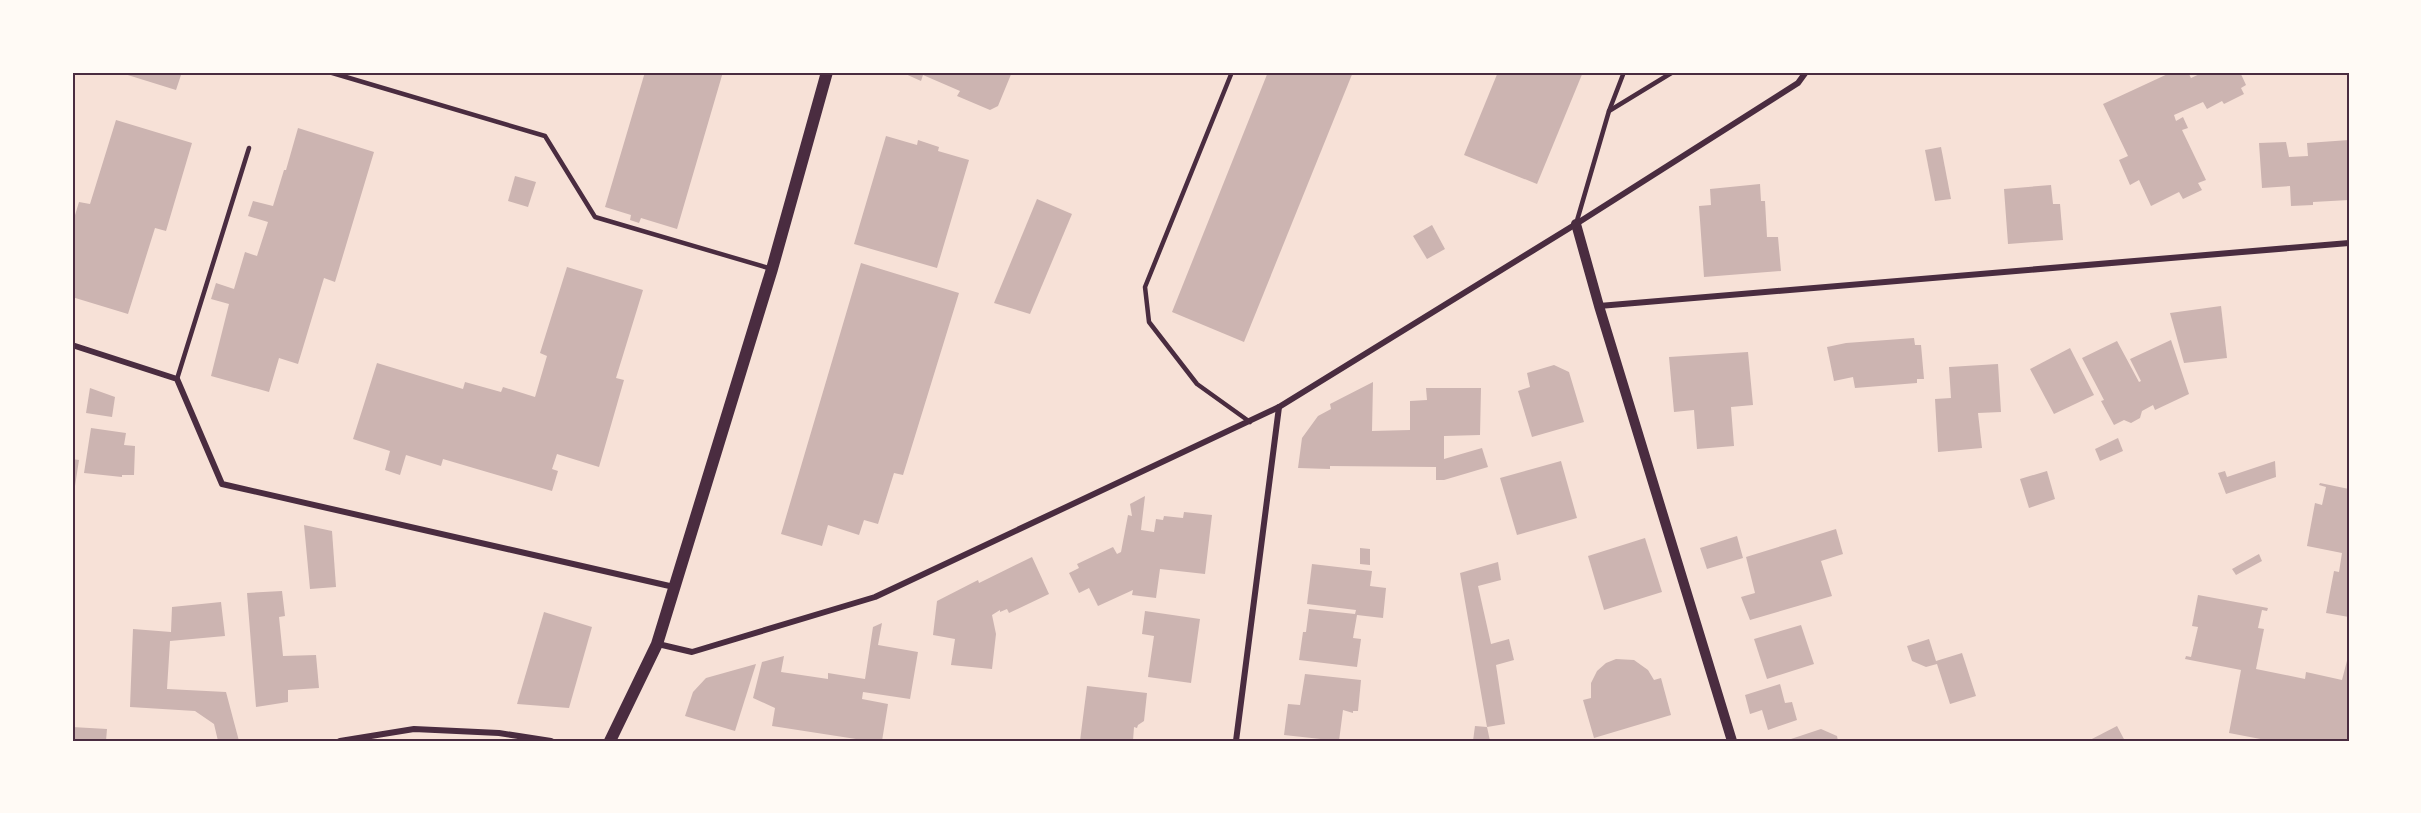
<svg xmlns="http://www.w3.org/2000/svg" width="2421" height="813" font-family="Commissioner,sans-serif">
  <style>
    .building { fill: #ccb4b1 }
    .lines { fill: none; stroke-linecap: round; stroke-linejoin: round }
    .service { stroke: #4a2c40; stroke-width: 4.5 }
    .minor { stroke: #4a2c40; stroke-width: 6 }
    .tertiary { stroke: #4a2c40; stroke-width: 10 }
    .secondary { stroke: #4a2c40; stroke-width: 12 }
    .neatline { fill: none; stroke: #4a2c40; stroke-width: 2 }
  </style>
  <rect width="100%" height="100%" fill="#f7e1d7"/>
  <!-- building -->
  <g class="building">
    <polygon points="118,72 182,72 176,90"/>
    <polygon points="645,72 723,72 677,229 641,218 639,223 630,220 631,215 605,207"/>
    <polygon points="901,72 1012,72 998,106 990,110 957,96 960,91 923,75 921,81"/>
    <polygon points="1268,72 1353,72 1244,342 1172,312"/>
    <polygon points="1498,72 1583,72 1537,184 1464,155"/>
    <polygon points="2172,72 2188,72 2191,78 2204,72 2240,72 2246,85 2241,88 2244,94 2224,104 2222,101 2207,109 2203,102 2174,115 2176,121 2183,117 2188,128 2182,130 2206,180 2198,183 2202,190 2183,199 2179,192 2151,206 2139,180 2130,185 2119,160 2128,156 2103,104"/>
    <polygon points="116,120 192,143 166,231 155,228 128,314 72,297 72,225 79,202 90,204"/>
    <polygon points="298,128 374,152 335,282 324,278 298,364 279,358 269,392 211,376 229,304 211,299 216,283 234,289 245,252 257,256 268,222 248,216 253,201 273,206 284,170 286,170"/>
    <polygon points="886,136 917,145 918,140 939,147 938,151 969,160 937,268 854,244"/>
    <polygon points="2349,140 2349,200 2313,202 2313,205 2291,206 2290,186 2262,188 2259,143 2286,142 2289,157 2308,156 2307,143"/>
    <polygon points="1941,147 1951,199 1935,201 1925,150"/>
    <polygon points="515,176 536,182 528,207 508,201"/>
    <polygon points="1760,184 1761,201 1765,201 1767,237 1778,237 1781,271 1704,277 1699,206 1711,205 1710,189"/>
    <polygon points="2051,185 2053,204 2060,204 2063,240 2008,244 2004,189"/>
    <polygon points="1037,199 1072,214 1030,314 994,303"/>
    <polygon points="1432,225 1445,249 1427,259 1413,236"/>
    <polygon points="861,263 959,293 903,475 894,473 878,524 864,520 859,535 828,525 822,546 781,534"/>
    <polygon points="567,267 643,290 616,378 624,380 599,467 557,454 552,469 558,471 552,491 443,459 441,466 406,455 400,475 385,470 390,451 353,439 377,363 463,389 465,382 501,392 503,387 535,397 547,356 540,353"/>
    <polygon points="2221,306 2227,358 2184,363 2170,313"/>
    <polygon points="1914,338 1915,345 1921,345 1924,379 1917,379 1917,383 1855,388 1853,377 1834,381 1827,347 1846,343"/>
    <polygon points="2171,340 2189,394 2155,410 2153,405 2142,411 2140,418 2131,423 2124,420 2114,425 2101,401 2104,400 2082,358 2117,341 2139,382 2141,381 2130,359"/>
    <polygon points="2070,348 2094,395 2054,414 2030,369"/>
    <polygon points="1748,352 1753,405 1731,407 1734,446 1697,449 1694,410 1674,412 1669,357"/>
    <polygon points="1998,364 2001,412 1978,413 1982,448 1938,452 1935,399 1951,398 1949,367"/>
    <polygon points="1554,365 1569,372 1584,422 1532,437 1518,391 1530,387 1527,373"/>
    <polygon points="1373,382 1372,431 1410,430 1410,401 1427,400 1426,388 1481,388 1480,435 1444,436 1444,459 1482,448 1488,467 1444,480 1436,480 1436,467 1330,466 1330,469 1298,468 1302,438 1318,416 1331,409 1330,404"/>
    <polygon points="90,388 115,397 112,417 86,413"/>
    <polygon points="91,428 126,433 124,445 135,446 134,475 122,475 122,477 84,473"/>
    <polygon points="2118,438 2123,451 2100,461 2095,449"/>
    <polygon points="72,459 79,460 75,486 72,485"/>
    <polygon points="1561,461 1577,518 1517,535 1500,478"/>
    <polygon points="2275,461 2276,477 2226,494 2218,473 2225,471 2227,477"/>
    <polygon points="2047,471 2055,499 2029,508 2020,479"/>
    <polygon points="2320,483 2349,489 2349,617 2326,613 2334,571 2339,572 2342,553 2307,546 2315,503 2322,505 2326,487 2319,485"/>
    <polygon points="1145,496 1141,530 1154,532 1156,519 1163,520 1164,516 1183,518 1184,512 1212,515 1205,574 1160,569 1156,598 1132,595 1133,590 1098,606 1089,588 1079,593 1069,573 1079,568 1077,564 1113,547 1117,554 1121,552 1128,515 1132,516 1130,504"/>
    <polygon points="304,525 332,531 336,587 310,589"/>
    <polygon points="1836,529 1843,554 1821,561 1832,596 1750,620 1741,597 1755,593 1746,557"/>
    <polygon points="1737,536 1743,558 1707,569 1700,548"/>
    <polygon points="1645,538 1662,592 1604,610 1588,556"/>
    <polygon points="1360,548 1370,549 1370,565 1360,564"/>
    <polygon points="2259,554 2262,561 2236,575 2232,569"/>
    <polygon points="1032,557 1049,594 1009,613 1007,609 1000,612 1000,610 992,615 996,634 992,669 951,665 955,639 933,635 937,601 978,580 979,583"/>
    <polygon points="1498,562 1501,580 1478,586 1491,644 1509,639 1514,660 1496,665 1505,724 1487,727 1460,573"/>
    <polygon points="1312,564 1372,571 1370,586 1386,588 1383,618 1357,615 1353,638 1361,639 1357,667 1299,660 1303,632 1306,632 1309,609 1355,614 1356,610 1307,604"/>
    <polygon points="282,591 285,616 279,617 283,656 316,655 319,688 288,690 288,702 256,707 247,593"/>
    <polygon points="2198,595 2268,608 2267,611 2262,610 2258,628 2264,629 2256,669 2305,679 2306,672 2342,680 2349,653 2349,741 2271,741 2229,733 2241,670 2185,659 2186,656 2191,657 2198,627 2192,626"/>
    <polygon points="221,602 225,636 170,641 167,689 226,692 239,741 218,741 214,724 195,711 130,707 133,629 171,632 172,607"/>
    <polygon points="1145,611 1200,619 1191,683 1148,677 1154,636 1142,634"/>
    <polygon points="544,612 592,627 569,708 517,704"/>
    <polygon points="882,623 878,645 918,652 910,699 863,692 862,699 888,704 882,741 855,741 856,739 772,726 775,708 753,698 762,662 784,656 781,672 828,679 828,673 865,679 873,627"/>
    <polygon points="1801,625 1814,664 1767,679 1754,639"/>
    <polygon points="1929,639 1936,661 1962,653 1976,696 1950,704 1937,664 1926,667 1912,661 1907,646"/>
    <polygon points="1616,659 1634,660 1648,670 1654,680 1661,678 1671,715 1594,738 1583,700 1591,698 1591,683 1597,671 1606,663"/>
    <polygon points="756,664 735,731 685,716 693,692 706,678"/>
    <polygon points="1305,674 1361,680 1358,711 1353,711 1353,713 1343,710 1339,741 1284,735 1288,704 1300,705"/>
    <polygon points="1780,684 1785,703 1792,702 1797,720 1768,730 1762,710 1750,714 1745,695"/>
    <polygon points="1087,686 1147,693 1144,721 1138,725 1137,728 1134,727 1133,741 1080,741"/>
    <polygon points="1475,726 1487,727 1490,741 1473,741"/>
    <polygon points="2117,726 2125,741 2088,741"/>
    <polygon points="72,727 107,729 106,741 72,741"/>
    <polygon points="1821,729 1837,736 1838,741 1785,741"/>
  </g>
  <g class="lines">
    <!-- service -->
    <g class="service">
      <polyline points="329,72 545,136 595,217 772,269"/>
      <polyline points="1232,72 1145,287 1149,322 1197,384 1250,422"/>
      <polyline points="1609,111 1624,72"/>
      <polyline points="1576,224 1609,111 1673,72"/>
      <polyline points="177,379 249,148"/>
    </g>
    <!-- minor -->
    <g class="minor">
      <polyline points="1599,306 2349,243"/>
      <polyline points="72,345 177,379 222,484 674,587"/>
      <polyline points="658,644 692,652 875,597 1279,407 1576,224 1798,83 1806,72"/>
      <polyline points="340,741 414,729 499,733 551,741"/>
      <polyline points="1236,741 1279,407"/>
    </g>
    <!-- tertiary -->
    <polyline class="tertiary" points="1576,224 1599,306 1732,741"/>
    <!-- secondary -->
    <polyline class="secondary" points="610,741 657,644 772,269 827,72"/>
  </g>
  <!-- border -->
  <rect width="2421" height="813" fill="none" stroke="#fffaf5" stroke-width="147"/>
  <rect x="74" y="74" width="2274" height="666" class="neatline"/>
</svg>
